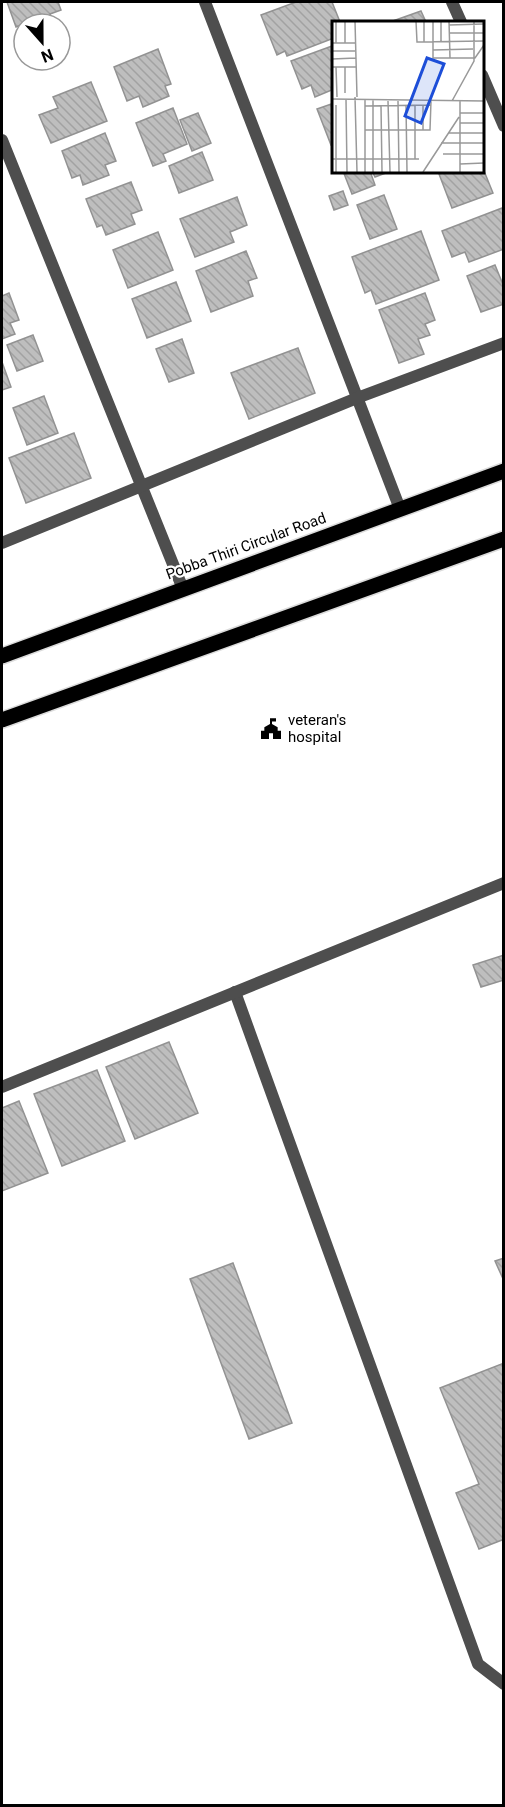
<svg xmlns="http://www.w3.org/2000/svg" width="505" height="1807" font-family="Roboto,sans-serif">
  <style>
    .building { fill: url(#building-back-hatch); stroke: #929292; stroke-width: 1.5 }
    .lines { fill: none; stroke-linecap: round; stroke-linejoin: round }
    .primary-casing { stroke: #dbdbdb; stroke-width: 18 }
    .lane { stroke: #4e4e4e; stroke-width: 12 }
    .street { stroke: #4e4e4e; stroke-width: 12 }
    .primary { stroke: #000; stroke-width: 15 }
    .labels { text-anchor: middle; stroke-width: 4.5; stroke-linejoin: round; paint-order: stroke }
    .street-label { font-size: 15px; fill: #000; stroke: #fff }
    .poi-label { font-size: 15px; fill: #000; stroke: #fff; text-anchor: start }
    .inset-road { fill: none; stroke: #999; stroke-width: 1.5 }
    .view { fill: #1d4ed8; fill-opacity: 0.15; stroke: #1d4ed8; stroke-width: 3 }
    .inset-edge { fill: none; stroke: #000; stroke-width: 3 }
  </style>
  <defs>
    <pattern id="building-back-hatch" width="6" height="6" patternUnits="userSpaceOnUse" patternTransform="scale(1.5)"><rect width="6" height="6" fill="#bebebe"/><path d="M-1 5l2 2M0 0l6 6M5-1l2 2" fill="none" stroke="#a2a2a2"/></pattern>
  </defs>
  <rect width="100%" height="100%" fill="#fff"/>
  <!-- building -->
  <g class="building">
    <polygon points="7,2 58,2 61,10 50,14 54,24 26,23 16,27"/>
    <polygon points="296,2 332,2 340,22 334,22 334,38 287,56 285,51 277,55 261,15"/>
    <polygon points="421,11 426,22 390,22"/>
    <polygon points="332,46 334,51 334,77 332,77 334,89 315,97 311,85 302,89 291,61"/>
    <polygon points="158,49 171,84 165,86 169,96 143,107 139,96 127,101 114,67"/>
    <polygon points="91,82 107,121 51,143 39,115 58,108 53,97"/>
    <polygon points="334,103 334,144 331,145 317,109"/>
    <polygon points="173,108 187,144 163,154 166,161 153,166 136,123"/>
    <polygon points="198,113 211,143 192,151 180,120"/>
    <polygon points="105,133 116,161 105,165 109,175 83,185 80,175 72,178 62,151"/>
    <polygon points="202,152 213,180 179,193 169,166"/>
    <polygon points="482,166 493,193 452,208 439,174 448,171 482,171"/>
    <polygon points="343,171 370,171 375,185 352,194"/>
    <polygon points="372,171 391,171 375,177"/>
    <polygon points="131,182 142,210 131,214 135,224 106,235 102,225 97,227 86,199"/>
    <polygon points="343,191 348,205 334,210 329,196"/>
    <polygon points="384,195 397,229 370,239 357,205"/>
    <polygon points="237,197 247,225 230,232 234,242 195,257 180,219"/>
    <polygon points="502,208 504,213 504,249 469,262 465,252 452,257 442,231"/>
    <polygon points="421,231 439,280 376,304 371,290 365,293 352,257"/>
    <polygon points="158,232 173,270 128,288 113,250"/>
    <polygon points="246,251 257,278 248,281 253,296 211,312 196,271"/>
    <polygon points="495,265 504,287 504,304 481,312 467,276"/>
    <polygon points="176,282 191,321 147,338 132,299"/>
    <polygon points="9,293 19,320 10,323 15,334 2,339 2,296"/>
    <polygon points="425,293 435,320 425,324 430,335 418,339 424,354 399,363 379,310"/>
    <polygon points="33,335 43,361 17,371 7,345"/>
    <polygon points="182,339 194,373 169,382 156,349"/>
    <polygon points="298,348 315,393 249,419 231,373"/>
    <polygon points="2,362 11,387 2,390"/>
    <polygon points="44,396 58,433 27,445 13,408"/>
    <polygon points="74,433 91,478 26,503 9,458"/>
    <polygon points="504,955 504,980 481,987 473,965"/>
    <polygon points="169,1042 198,1113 135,1139 106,1067"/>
    <polygon points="97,1070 125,1141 62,1166 34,1094"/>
    <polygon points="19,1101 48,1173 2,1191 2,1108"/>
    <polygon points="504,1258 504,1281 495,1261"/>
    <polygon points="233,1263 292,1423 249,1439 190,1279"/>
    <polygon points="504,1363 504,1543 502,1540 479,1549 456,1493 479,1484 440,1388"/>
  </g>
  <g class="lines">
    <defs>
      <g id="primary">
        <polyline points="2,656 504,471"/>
        <polyline points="2,720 504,539"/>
      </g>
    </defs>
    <!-- primary casing -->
    <use href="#primary" class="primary-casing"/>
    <!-- lane -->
    <g class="lane">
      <polyline points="235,992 478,1664 504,1684"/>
      <polyline points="2,1087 504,883"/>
    </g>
    <!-- street -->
    <g class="street">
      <polyline points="205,2 400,509"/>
      <polyline points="452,2 461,22"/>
      <polyline points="482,75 504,126"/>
      <polyline points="2,140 183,589"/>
      <polyline points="2,543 357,398 504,343"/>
    </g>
    <!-- primary -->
    <use href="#primary" class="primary"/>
  </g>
  <!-- icons -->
  <defs>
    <symbol id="civic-bare" viewBox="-9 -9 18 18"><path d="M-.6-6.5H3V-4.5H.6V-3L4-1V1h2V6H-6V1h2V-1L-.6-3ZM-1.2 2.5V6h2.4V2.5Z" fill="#000" stroke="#fff" stroke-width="2.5" paint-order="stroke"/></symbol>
  </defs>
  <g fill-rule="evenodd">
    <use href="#civic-bare" x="256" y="714" width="30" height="30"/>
  </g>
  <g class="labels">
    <!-- street labels -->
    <g class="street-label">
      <text transform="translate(246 546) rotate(-20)" y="5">Pobba Thiri Circular Road</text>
    </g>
    <!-- poi labels -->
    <g class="poi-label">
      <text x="288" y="725">veteran's<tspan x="288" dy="17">hospital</tspan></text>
    </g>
  </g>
  <!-- overview -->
  <g transform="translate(332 21)">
    <rect width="152" height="152" fill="#fff"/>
    <path class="inset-road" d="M4,0V22M23,0L25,76M84,0L85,21L152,20M101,0V37H143L152,24M109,0V21M117,0L118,37M117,4L152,3M118,12H152M92,21V0M0,22H23M13,22V0M101,29L141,28M0,30H23M0,38L24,37M0,46H24M4,46L5,76M13,46V72M23,76L25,151M0,78L152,80M14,78L15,151M33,79V151M41,79V151M56,80L58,151M66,80L67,151M120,80L142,40V0M4,84V151M74,84L75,151M91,84V109M33,85L99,84M49,85L50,151M83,85V138M128,92H152M128,102H152M33,109H98L99,80M116,112H152M109,122H152M111,133H152M0,138H87M128,143L152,142M91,151L127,96M128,151V80"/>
    <path class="view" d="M95,37L112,43L89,102L73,95Z"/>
    <rect width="152" height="152" class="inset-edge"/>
  </g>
  <!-- border -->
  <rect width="505" height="1807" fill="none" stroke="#000000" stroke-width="6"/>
  <!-- north arrow -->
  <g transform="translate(42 42) rotate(159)"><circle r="28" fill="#ffffff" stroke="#999999" stroke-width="1.5"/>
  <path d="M0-4.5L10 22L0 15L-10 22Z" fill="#000000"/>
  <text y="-9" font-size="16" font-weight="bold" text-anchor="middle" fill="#000000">N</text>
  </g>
</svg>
